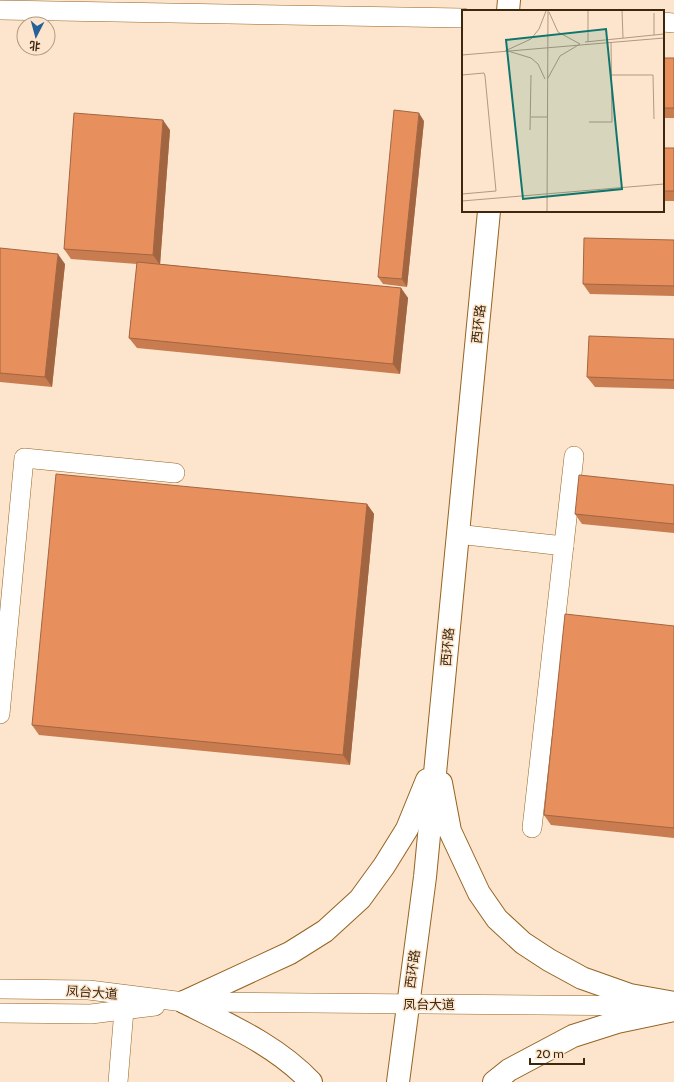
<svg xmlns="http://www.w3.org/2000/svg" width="674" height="1082" font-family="Cabin,'Noto Sans SC',sans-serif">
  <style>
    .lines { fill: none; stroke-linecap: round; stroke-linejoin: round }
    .minor-casing { stroke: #956321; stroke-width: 20 }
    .major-casing { stroke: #956321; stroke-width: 24 }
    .minor { stroke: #fff; stroke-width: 19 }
    .major { stroke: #fff; stroke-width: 22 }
    .wall { fill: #c87c50 }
    .shaded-wall { fill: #a26541 }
    .building { fill: #e8905d; stroke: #a26541 }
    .labels { text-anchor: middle; stroke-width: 3; stroke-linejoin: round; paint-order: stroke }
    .street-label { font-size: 13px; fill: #3e280d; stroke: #fce5cc }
    .inset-road { fill: none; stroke: #b09980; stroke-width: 1 }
    .view { fill: #0f766e; fill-opacity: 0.15; stroke: #0f766e; stroke-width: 2 }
    .inset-edge { fill: none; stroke: #3e280d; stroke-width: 2 }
  </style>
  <rect width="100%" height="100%" fill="#fce5cc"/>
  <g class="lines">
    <defs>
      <g id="minor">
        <polyline points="0,10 463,18"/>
        <polyline points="663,22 674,23"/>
        <polyline points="457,534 564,546"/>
        <polyline points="0,714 24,458 175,473"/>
        <polyline points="532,828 574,456"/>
        <polyline points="0,989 89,990 184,1002 654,1006"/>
        <polyline points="0,1013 91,1014 155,1006"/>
        <polyline points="118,1082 124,1010"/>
      </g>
      <g id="major">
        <polyline points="508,11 509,0"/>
        <polyline points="441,783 450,831 479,893 497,919 523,943 549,960 582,978 630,995 674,1003"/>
        <polyline points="184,1002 290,953 325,931 360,899 384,866 407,829 427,780"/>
        <path d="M184,1002C229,1025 276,1045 311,1082"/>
        <polyline points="398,1082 425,877 489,211"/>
        <polyline points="494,1082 509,1070 573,1036 617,1022 674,1010"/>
      </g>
    </defs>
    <!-- minor casing -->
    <use href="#minor" class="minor-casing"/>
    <!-- major casing -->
    <use href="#major" class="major-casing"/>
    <!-- minor -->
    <use href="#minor" class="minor"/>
    <!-- major -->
    <use href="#major" class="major"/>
  </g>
  <!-- wall -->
  <g class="wall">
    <polygon points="674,58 674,118 663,118 663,108"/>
    <polygon points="424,121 407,287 383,284 378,277"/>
    <polygon points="170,130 160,264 401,288 408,298 400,374 137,348 129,338 137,264 71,259 64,249"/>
    <rect x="663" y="148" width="11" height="53"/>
    <polygon points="674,240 674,296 590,294 583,284"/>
    <polygon points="0,248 65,264 52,387 0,382"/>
    <polygon points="674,339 674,389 595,387 587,377"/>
    <polygon points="674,485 674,533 582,524 575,514"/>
    <polygon points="367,504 374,514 350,765 39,735 32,725"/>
    <polygon points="674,626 674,838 551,825 544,815"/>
  </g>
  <!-- shaded-wall -->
  <g class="shaded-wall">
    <polygon points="419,113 424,121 407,287 402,279"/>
    <polygon points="163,120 170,130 160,265 153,255"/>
    <polygon points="58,254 65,264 52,387 45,377"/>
    <polygon points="401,288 408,298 400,374 393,364"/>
    <polygon points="367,504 374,514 350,765 343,755"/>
  </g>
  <!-- building -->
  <g class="building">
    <rect x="663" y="58" width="11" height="50"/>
    <polygon points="394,110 419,113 402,279 378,277"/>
    <polygon points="74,113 163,120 153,255 64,249"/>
    <rect x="663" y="148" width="11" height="43"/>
    <polygon points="584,238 674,240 674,286 583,284"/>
    <polygon points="0,248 58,254 45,377 0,373"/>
    <polygon points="137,262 401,288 393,364 129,338"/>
    <polygon points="589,336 674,339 674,380 587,377"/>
    <polygon points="56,474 367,504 343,755 32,725"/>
    <polygon points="579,475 674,485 674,524 575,514"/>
    <polygon points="565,614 674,626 674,828 544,815"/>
  </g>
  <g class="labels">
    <!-- street labels -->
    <g class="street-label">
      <text transform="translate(478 324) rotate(-84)" y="5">西环路</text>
      <text transform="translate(447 647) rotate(-85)" y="5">西环路</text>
      <text transform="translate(412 969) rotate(-82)" y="5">西环路</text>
      <text transform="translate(92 992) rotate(4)" y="5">凤台大道</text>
      <text x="429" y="1009">凤台大道</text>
    </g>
  </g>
  <!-- overview -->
  <g transform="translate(462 10)">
    <rect width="202" height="202" fill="#fce5cc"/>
    <path class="inset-road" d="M126,0V32M160,0L161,28M87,2L96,22L118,34M192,3V25M123,32L202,24M43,41L69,29L77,19L84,1M46,41L69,48L76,54L83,69M0,45L202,28M0,65L22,63L23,66L34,181L0,184M149,65H191L192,109M86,68L98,46L118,34M69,107H85M127,112H150L149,32M68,120L69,65M0,191L202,174M85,202L86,0"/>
    <path class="view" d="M144,19L160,179L61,189L44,30Z"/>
    <rect width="202" height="202" class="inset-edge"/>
  </g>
  <!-- north arrow -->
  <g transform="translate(36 36) rotate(186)"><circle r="19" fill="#fce5cc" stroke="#b09980"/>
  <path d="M0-3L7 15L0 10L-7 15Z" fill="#266198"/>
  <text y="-6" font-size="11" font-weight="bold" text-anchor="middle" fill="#3e280d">北</text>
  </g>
  <!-- scale -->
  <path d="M530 1058v6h54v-6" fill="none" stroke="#3e280d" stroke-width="2"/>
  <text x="536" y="1058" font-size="12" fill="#3e280d" stroke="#fce5cc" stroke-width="3" paint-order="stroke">20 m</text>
</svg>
